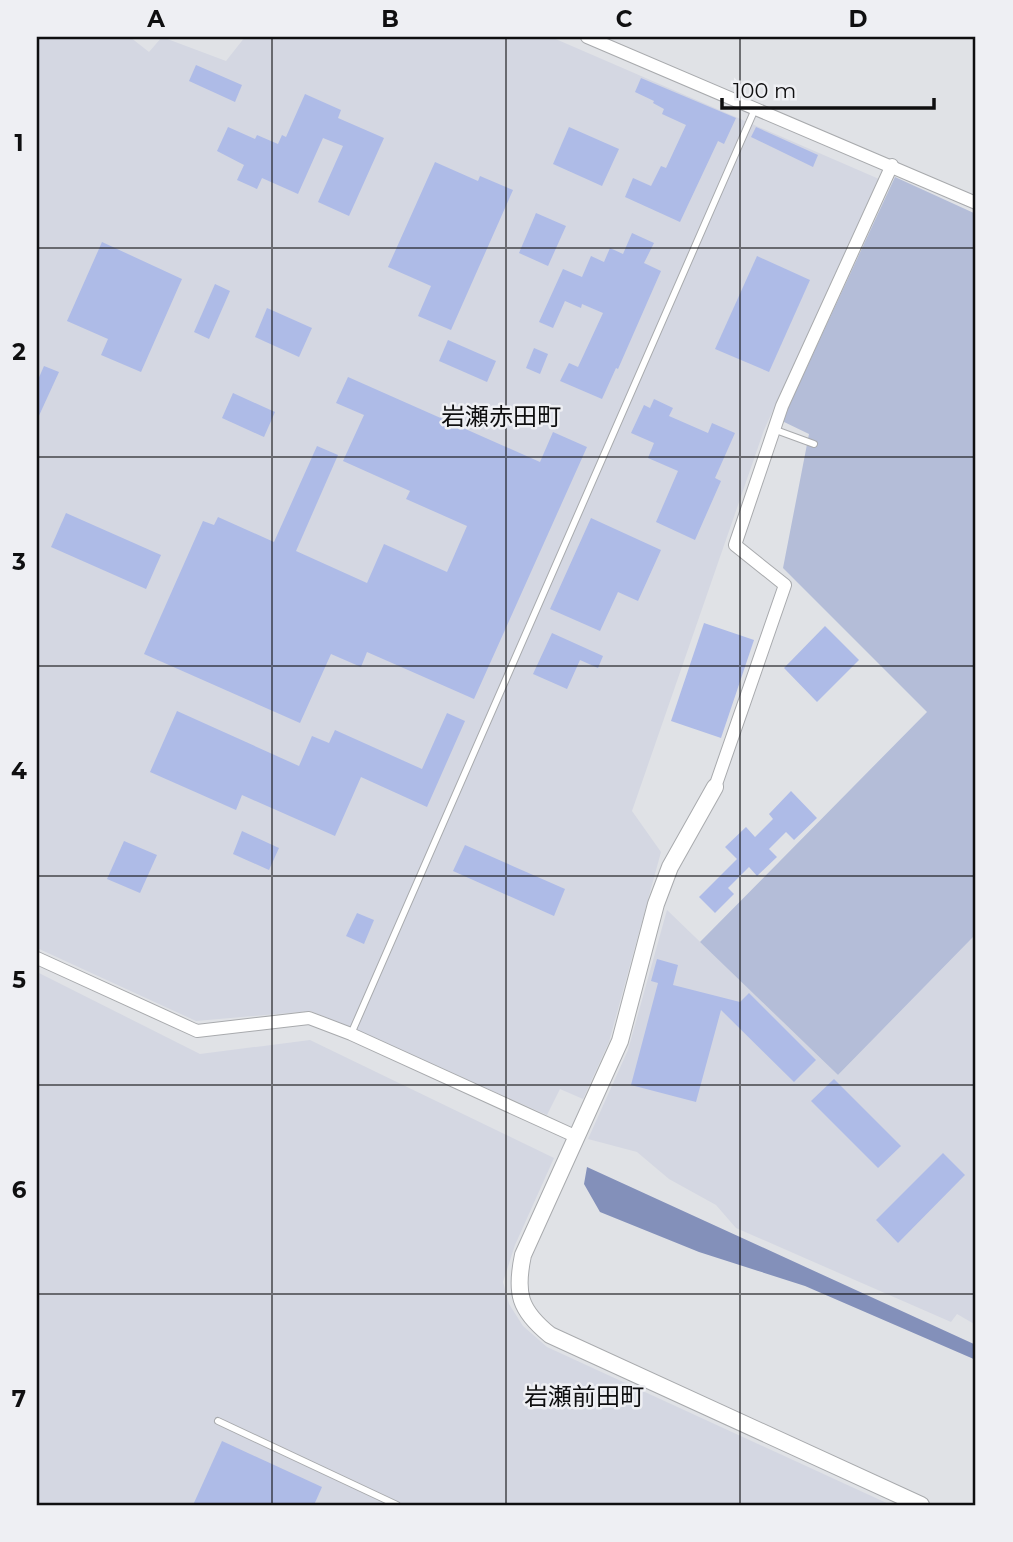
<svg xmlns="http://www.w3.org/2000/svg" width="1013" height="1542" font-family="Montserrat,'Noto Sans JP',sans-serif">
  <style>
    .built { fill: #d4d7e2 }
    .green { fill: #b4bdd8 }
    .water { fill: #8390ba }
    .building { fill: #aebbe7 }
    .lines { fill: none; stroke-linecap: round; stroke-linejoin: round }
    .service-casing { stroke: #a8aaad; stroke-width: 8 }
    .minor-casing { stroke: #a8aaad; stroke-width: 14 }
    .tertiary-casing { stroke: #a8aaad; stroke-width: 18 }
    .service { stroke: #fff; stroke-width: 6 }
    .minor { stroke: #fff; stroke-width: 12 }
    .tertiary { stroke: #fff; stroke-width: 16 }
    .grid { fill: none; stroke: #0f0f10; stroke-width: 2; stroke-opacity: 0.55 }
    .labels { text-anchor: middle; stroke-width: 5; stroke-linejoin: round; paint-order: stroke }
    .neighbourhood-label { font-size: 24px; fill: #0f0f10; stroke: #eeeff3 }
    .neatline { fill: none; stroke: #0f0f10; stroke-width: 2.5 }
    .grid-label { font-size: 23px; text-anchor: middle; font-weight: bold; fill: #0f0f10 }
  </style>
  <rect width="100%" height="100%" fill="#e0e2e6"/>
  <!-- built -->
  <g class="built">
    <polygon points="37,37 130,37 149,52 162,37 226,61 245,37 551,37 879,179 764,430 632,811 661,852 609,1042 583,1099 560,1089 547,1115 311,1011 196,1021 37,948"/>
    <polygon points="667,910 838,1075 976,934 976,1325 957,1314 951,1322 736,1228 716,1205 669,1179 637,1152 588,1139 628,1050"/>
    <polygon points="37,972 200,1054 310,1040 554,1158 515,1245 503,1282 509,1304 523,1326 547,1347 891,1505 37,1505"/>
  </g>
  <!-- green -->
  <polygon class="green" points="895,177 976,214 976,934 838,1075 700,942 927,712 783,568 809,434 782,421"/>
  <!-- water -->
  <polygon class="water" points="587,1167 976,1345 976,1360 805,1286 699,1252 600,1212 584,1184"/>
  <!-- building -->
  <g class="building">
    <polygon points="196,65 242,85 235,102 189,81"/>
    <polygon points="641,78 736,118 724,144 718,141 680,222 625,197 633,178 651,186 661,166 666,168 686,125 662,114 664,109 653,103 654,101 635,92"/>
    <polygon points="305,94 341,110 338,118 384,138 349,216 318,202 343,146 323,138 298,194 262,178 257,189 237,180 244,165 217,151 228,127 255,139 257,135 278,144 282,135 286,137"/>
    <polygon points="569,127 619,149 602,186 553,164"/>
    <polygon points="756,127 818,155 813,167 751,137"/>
    <polygon points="435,162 478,181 480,176 513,190 451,330 418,316 431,286 388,267"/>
    <polygon points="536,213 566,226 548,266 519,253"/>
    <polygon points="632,233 654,243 644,263 661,271 618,369 616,368 602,399 560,381 569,363 578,367 603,313 582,304 581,308 565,301 553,328 539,322 563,269 582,277 591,256 604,262 610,248 623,254"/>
    <polygon points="102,242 182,279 141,372 101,355 108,339 67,321"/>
    <polygon points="757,256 810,280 769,372 715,349"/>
    <polygon points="215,284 230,291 209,339 194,332"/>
    <polygon points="267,308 312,328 299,357 255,337"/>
    <polygon points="448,340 496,361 487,382 439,361"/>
    <polygon points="534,348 548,354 540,374 526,368"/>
    <polygon points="44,366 59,372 37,420 37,382"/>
    <polygon points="348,377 540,462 553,432 587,447 474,699 367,652 361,667 331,654 300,723 144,654 203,521 214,525 218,517 274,542 317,446 338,455 296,551 367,583 384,544 447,572 467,526 406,499 410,491 343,461 364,415 336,403"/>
    <polygon points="233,393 275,412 264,437 222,418"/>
    <polygon points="654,399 673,408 669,416 708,433 712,423 735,433 715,478 721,481 695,540 656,522 678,471 648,458 654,443 631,433 644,405 650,408"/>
    <polygon points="66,513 161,555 146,589 51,547"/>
    <polygon points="591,518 661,550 638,601 618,592 600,631 550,609"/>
    <polygon points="704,623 754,640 721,738 671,721"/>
    <polygon points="825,626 859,660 817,702 784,668"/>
    <polygon points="552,633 603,656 598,668 580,660 567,689 533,674"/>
    <polygon points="177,711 299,766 312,736 329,743 335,730 422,769 447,713 465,721 427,807 361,777 335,836 242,795 236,810 150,772"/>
    <polygon points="791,791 817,818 794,840 786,832 769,849 777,857 757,876 749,867 728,888 734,894 715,913 699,897 737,859 725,847 746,827 755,837 773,819 769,814"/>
    <polygon points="242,831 279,848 269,870 233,854"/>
    <polygon points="124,841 157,855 140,893 107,879"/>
    <polygon points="465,845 565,889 554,916 453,871"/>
    <polygon points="357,913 374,920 364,944 346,936"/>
    <polygon points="657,959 678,965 673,985 740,1002 749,993 816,1060 794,1082 721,1010 696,1102 631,1085 658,983 651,981"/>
    <polygon points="834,1079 901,1146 878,1168 811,1101"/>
    <polygon points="943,1153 965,1175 898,1243 876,1220"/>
    <polygon points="222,1441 322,1487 314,1505 193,1505"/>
  </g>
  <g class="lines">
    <defs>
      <g id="service">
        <polyline points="773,429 814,444"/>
        <polyline points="351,1034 755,109"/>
        <polyline points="218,1421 397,1505"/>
      </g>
      <g id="minor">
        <polyline points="587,37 976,203"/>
        <polyline points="715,787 785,585 735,545 782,406 892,165"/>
        <polyline points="37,958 197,1031 309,1018 351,1034 577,1137"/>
      </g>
      <path id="tertiary" d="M715,787L670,867L656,904L620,1041L523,1255C515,1293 519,1310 550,1335L921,1505"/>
    </defs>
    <!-- service casing -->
    <use href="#service" class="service-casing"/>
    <!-- minor casing -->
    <use href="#minor" class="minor-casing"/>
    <!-- tertiary casing -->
    <use href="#tertiary" class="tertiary-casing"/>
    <!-- service -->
    <use href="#service" class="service"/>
    <!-- minor -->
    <use href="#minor" class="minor"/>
    <!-- tertiary -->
    <use href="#tertiary" class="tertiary"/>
  </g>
  <!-- grid -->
  <path class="grid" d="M272,37V1505M506,37V1505M740,37V1505M37,248H976M37,457H976M37,666H976M37,876H976M37,1085H976M37,1294H976"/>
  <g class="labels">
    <!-- neighbourhood labels -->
    <g class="neighbourhood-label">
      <text x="501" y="425">岩瀬赤田町</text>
      <text x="584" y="1405">岩瀬前田町</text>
    </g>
  </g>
  <!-- border -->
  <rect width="1013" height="1542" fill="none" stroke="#eeeff3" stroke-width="77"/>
  <!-- scale -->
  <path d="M722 98v10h212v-10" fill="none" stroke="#0f0f10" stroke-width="3.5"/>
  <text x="733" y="98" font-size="21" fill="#0f0f10" stroke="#eeeff3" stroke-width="5" paint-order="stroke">100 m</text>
  <rect x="38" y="38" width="936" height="1466" class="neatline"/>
  <g class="grid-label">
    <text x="156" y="27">A</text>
    <text x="390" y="27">B</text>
    <text x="624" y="27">C</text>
    <text x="858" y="27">D</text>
    <text x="19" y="151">1</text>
    <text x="19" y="360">2</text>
    <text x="19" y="570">3</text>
    <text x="19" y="779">4</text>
    <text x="19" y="988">5</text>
    <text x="19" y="1198">6</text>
    <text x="19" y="1407">7</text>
  </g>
</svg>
